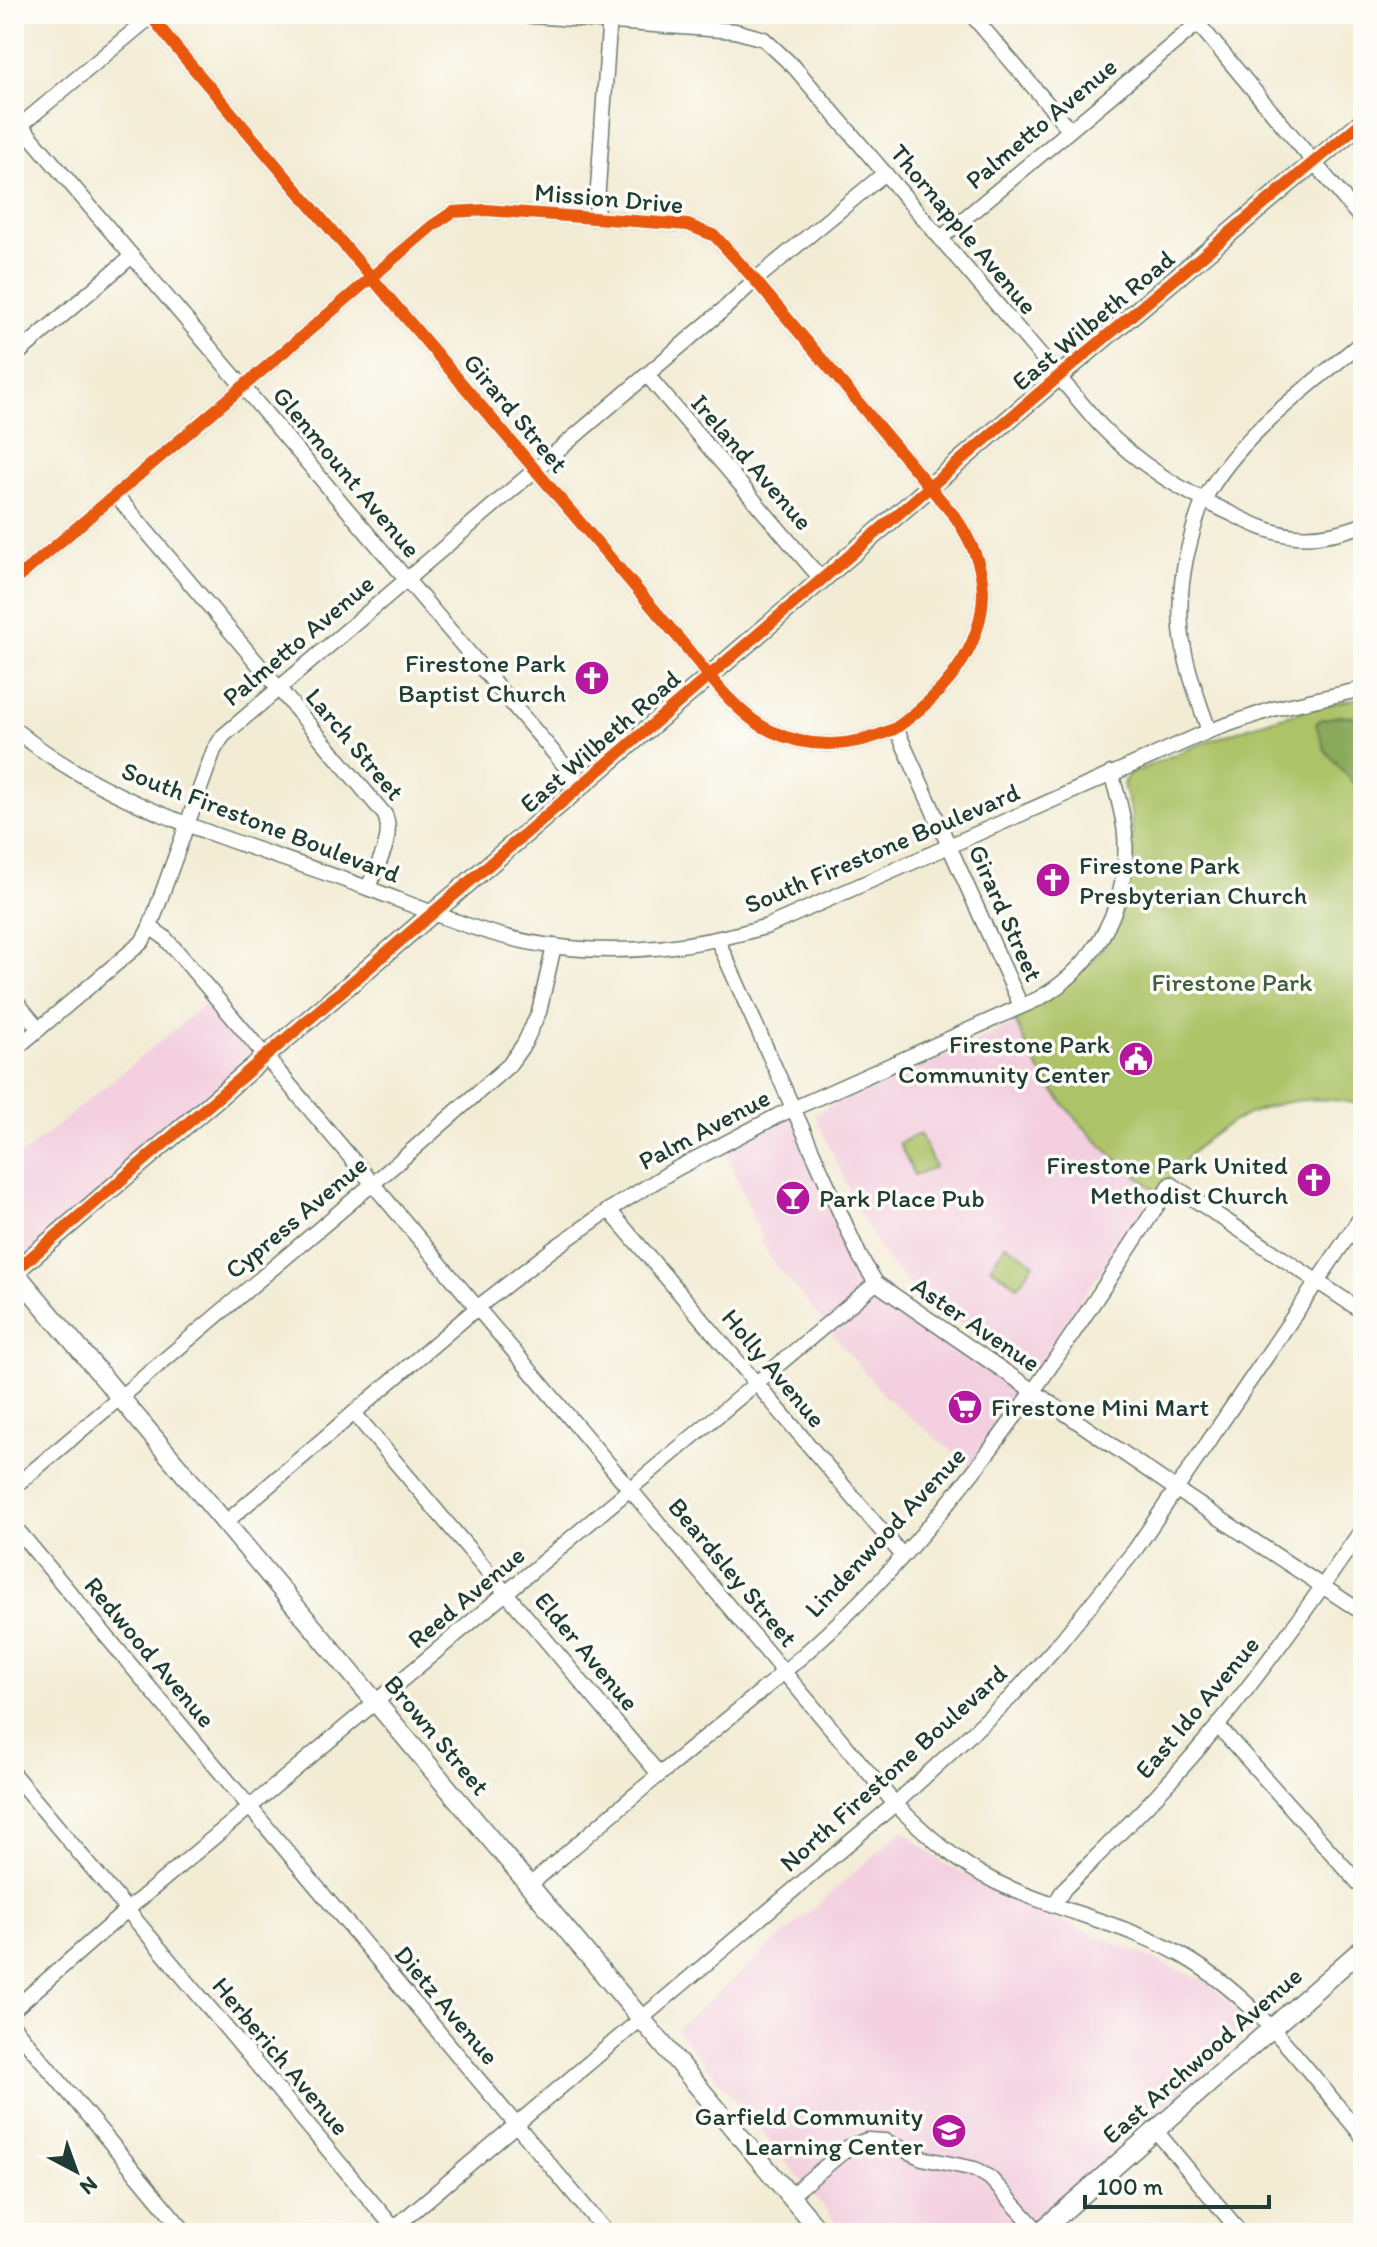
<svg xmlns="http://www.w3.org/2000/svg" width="1377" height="2247" font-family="Itim,sans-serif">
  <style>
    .built { fill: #f3cfdf }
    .green { fill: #adc368; stroke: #66804e; stroke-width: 2 }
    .forest { fill: #8aa95c; stroke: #547348; stroke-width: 2 }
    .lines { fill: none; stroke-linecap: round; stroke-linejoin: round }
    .minor-casing { stroke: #697a6c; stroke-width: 17 }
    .major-casing { stroke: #697a6c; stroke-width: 21 }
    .minor { stroke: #fff; stroke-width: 14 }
    .major { stroke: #fff; stroke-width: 18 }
    .cycleway-casing { stroke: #fdfcf7; stroke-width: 17 }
    .cycleway { stroke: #e8590c; stroke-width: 12 }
    .labels { text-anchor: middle; stroke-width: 7; stroke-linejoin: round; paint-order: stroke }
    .street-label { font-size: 26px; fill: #1f3d34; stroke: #fdfcf7 }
    .poi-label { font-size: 26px; fill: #1f3d34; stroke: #fdfcf7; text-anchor: end }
    .park-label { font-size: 26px; fill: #425e41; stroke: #fdfcf7 }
  </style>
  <rect width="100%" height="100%" fill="#fdfcf7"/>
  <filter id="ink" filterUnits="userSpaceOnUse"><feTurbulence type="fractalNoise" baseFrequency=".0125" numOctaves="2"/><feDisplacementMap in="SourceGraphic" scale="16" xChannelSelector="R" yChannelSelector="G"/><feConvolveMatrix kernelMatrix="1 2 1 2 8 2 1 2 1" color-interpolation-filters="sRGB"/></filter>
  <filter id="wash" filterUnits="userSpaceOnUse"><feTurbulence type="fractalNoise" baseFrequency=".006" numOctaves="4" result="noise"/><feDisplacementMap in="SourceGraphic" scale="32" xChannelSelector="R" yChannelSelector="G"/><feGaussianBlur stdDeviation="1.8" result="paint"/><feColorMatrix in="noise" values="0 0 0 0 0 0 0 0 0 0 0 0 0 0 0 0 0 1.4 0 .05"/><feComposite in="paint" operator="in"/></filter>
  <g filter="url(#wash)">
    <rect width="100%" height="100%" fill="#f3ecd5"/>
    <!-- built -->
    <g class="built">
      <polygon points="215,996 266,1056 14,1272 14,1161"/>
      <polygon points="1017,1023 1037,1066 1098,1143 1146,1183 1159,1189 1065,1322 1034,1373 941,1311 901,1277 883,1255 858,1210 814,1113 869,1088 870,1090"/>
      <polygon points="794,1108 876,1283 1034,1392 976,1470 885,1397 769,1256 723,1144"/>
      <polygon points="903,1830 943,1863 1049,1916 1206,1981 1256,2027 1020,2233 845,2233 676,2029"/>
    </g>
    <!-- green -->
    <g class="green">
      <path d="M1363,697V1105C1279,1085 1205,1122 1160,1193C1112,1160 1070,1118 1038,1068C1028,1052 1022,1034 1013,1017L1093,961L1113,932L1126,899L1133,865L1131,813L1123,784L1128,775C1204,740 1280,713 1363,697Z"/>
      <polygon points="920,1134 935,1167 914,1175 899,1143"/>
      <polygon points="1006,1244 1034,1263 1018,1286 990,1267"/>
    </g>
    <!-- forest -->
    <polygon class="forest" points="1338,716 1363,717 1363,794 1325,750 1316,724 1320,720"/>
  </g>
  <g filter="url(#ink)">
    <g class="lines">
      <defs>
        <g id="minor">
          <path d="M507,14L735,31L764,39L795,68L1099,424C1137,464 1182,491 1232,514C1252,524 1273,534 1296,536C1319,538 1341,533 1363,525"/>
          <polyline points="971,14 1070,130"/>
          <polyline points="1190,14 1363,221"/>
          <polyline points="14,117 565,766 580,787"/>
          <polyline points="16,129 154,14"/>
          <polyline points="596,217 610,14"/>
          <polyline points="941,238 1209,14"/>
          <polyline points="14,357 132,256"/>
          <polyline points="647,375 822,580"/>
          <path d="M116,495L385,815C395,838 376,867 368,888"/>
          <path d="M14,581L432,226L453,212L486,210L688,225L715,236L755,280L956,518C971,541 982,564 983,591C983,642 952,684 914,714C908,719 901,725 894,729C855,747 810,750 771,731C736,715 705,670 681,641L178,50L151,16"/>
          <polyline points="896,728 1021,1006"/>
          <path d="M14,729C115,812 246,843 367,888C427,910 488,938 552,946C626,956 696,947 768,926L1209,731L1273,709L1363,689"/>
          <path d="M1209,731C1200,704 1189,677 1184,649C1178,620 1180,588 1186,558C1191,539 1195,518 1204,500C1240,433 1307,389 1363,341"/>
          <path d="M150,927L164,937L181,956L895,1804C926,1834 957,1863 996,1882C1056,1911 1125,1923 1183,1956C1258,1999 1309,2072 1363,2137"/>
          <polyline points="718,941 860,1257 876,1283 1177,1490 1363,1613"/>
          <polyline points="14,999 39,1029"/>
          <polyline points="14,1050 142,942 150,927 214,750 223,736 724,309 755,280 885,173"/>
          <polyline points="609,1210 903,1556"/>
          <polyline points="354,1413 659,1774"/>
          <polyline points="14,1487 409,1153 509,1065 524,1044 539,1012 554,946"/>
          <path d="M226,1522L478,1307L553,1249L609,1210L674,1170L779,1115L1038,999C1098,966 1130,901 1125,834C1123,813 1117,793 1111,773"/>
          <polyline points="14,1526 607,2233"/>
          <polyline points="1218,1726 1363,1888"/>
          <polyline points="14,1775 398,2233"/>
          <path d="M530,1885C574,1847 618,1808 664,1771C737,1711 813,1652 878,1583C992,1463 1081,1323 1171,1184L1363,1312"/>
          <path d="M1054,1905L1064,1889C1117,1836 1172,1783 1219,1724C1270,1661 1317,1595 1363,1528"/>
          <polyline points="14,2009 127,1910 876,1283"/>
          <polyline points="14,2027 186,2233"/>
          <polyline points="1156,2131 1241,2233"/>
          <polyline points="790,2196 850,2146 867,2140 885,2141 922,2158 975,2169 990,2178 1040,2233"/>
          <polyline points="388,2233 895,1804 1010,1698 1061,1641 1135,1550 1363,1214"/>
        </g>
        <g id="major">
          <polyline points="14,1271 821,2233"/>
          <polyline points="14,1272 1058,377 1363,121"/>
          <polyline points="1039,2233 1363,1948"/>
        </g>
      </defs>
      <!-- minor casing -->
      <use href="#minor" class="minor-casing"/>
      <!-- major casing -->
      <use href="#major" class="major-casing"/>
      <!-- minor -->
      <use href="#minor" class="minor"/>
      <!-- major -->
      <use href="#major" class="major"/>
      <defs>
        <g id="cycleway">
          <path d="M14,581L432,226L453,212L486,210L688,225L715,236L755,280L956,518C971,541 982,564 983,591C983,642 952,684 914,714C908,719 901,725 894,729C855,747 810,750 771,731C736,715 705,670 681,641L178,50L151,16"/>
          <polyline points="14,1272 1058,377 1363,121"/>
        </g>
      </defs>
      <!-- cycleway casing -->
      <use href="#cycleway" class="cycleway-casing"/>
      <!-- cycleway -->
      <use href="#cycleway" class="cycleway"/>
    </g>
  </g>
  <!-- icons -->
  <defs>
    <symbol id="church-disc" viewBox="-11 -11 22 22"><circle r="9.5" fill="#b5179e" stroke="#fdfcf7"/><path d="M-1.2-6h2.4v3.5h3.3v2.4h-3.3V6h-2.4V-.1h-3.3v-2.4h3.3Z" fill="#fff"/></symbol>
    <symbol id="civic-disc" viewBox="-11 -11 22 22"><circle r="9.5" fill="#b5179e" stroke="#fdfcf7"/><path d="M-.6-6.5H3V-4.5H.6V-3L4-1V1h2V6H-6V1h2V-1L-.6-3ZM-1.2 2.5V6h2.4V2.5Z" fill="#fff"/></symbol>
    <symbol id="bar-disc" viewBox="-11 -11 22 22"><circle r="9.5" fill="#b5179e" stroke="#fdfcf7"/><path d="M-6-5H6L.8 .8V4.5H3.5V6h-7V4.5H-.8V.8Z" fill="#fff"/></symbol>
    <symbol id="supermarket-disc" viewBox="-11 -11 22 22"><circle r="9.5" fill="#b5179e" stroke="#fdfcf7"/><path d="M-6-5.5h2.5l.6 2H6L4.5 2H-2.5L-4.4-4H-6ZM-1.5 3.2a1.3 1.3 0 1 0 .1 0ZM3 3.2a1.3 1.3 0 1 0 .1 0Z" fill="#fff"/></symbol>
    <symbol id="school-disc" viewBox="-11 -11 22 22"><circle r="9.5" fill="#b5179e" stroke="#fdfcf7"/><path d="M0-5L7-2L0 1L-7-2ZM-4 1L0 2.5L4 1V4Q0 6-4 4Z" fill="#fff"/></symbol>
  </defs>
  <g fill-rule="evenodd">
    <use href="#church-disc" x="572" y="658" width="40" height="40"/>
    <use href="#church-disc" x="1033" y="860" width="40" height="40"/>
    <use href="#civic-disc" x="1116" y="1039" width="40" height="40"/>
    <use href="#church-disc" x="1294" y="1160" width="40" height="40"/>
    <use href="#bar-disc" x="773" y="1178" width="40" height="40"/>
    <use href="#supermarket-disc" x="945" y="1387" width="40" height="40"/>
    <use href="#school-disc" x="929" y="2111" width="40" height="40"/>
  </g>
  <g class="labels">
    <!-- street labels -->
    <g class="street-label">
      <text transform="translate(1041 123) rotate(-40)" y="9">Palmetto Avenue</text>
      <text transform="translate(609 198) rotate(5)" y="9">Mission Drive</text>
      <text transform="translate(964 229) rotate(50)" y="9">Thornapple Avenue</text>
      <text transform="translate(1093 320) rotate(-40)" y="9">East Wilbeth Road</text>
      <text transform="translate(516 413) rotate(50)" y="9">Girard Street</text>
      <text transform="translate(752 462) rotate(49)" y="9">Ireland Avenue</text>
      <text transform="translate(347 472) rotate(50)" y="9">Glenmount Avenue</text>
      <text transform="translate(298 640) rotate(-40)" y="9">Palmetto Avenue</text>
      <text transform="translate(600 741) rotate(-41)" y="9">East Wilbeth Road</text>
      <text transform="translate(355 744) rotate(50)" y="9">Larch Street</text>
      <text transform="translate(261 822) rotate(21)" y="9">South Firestone Boulevard</text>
      <text transform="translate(882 848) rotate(-23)" y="9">South Firestone Boulevard</text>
      <text transform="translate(1006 913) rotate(66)" y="9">Girard Street</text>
      <text transform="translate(704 1129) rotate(-28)" y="9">Palm Avenue</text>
      <text transform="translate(296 1217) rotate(-40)" y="9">Cypress Avenue</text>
      <text transform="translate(976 1324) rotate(34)" y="9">Aster Avenue</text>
      <text transform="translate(774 1368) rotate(50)" y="9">Holly Avenue</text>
      <text transform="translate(885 1532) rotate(-47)" y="9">Lindenwood Avenue</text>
      <text transform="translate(733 1572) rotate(50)" y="9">Beardsley Street</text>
      <text transform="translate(466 1597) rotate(-40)" y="9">Reed Avenue</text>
      <text transform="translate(587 1651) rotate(50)" y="9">Elder Avenue</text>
      <text transform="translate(150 1652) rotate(50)" y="9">Redwood Avenue</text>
      <text transform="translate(1197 1707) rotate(-50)" y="9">East Ido Avenue</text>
      <text transform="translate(437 1735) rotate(50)" y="9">Brown Street</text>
      <text transform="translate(893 1768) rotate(-42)" y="9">North Firestone Boulevard</text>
      <text transform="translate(447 2005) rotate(50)" y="9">Dietz Avenue</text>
      <text transform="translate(1202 2055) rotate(-41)" y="9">East Archwood Avenue</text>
      <text transform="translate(281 2056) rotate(50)" y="9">Herberich Avenue</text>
    </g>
    <!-- poi labels -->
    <g class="poi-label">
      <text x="566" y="672">Firestone Park<tspan x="566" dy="30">Baptist Church</tspan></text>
      <text x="1079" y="874" text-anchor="start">Firestone Park<tspan x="1079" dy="30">Presbyterian Church</tspan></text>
      <text x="1110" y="1053">Firestone Park<tspan x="1110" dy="30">Community Center</tspan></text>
      <text x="1288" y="1174">Firestone Park United<tspan x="1288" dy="30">Methodist Church</tspan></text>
      <text x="819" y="1207" text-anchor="start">Park Place Pub</text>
      <text x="991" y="1416" text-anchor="start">Firestone Mini Mart</text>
      <text x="923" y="2125">Garfield Community<tspan x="923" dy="30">Learning Center</tspan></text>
    </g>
    <!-- park labels -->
    <g class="park-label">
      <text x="1232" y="991">Firestone Park</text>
    </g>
  </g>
  <!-- margin -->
  <rect width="1377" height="2247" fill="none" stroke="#fdfcf7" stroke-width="48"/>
  <!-- north arrow -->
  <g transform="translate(76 2171) rotate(139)" stroke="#fdfcf7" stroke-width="6" paint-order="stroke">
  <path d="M0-6L14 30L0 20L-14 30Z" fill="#1f3d34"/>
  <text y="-12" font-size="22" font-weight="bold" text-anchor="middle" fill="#1f3d34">N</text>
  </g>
  <!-- scale -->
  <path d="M1085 2195v12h184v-12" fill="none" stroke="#1f3d34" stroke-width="4"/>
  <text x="1097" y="2195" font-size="24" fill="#1f3d34" stroke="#fdfcf7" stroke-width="6" paint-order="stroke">100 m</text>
</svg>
